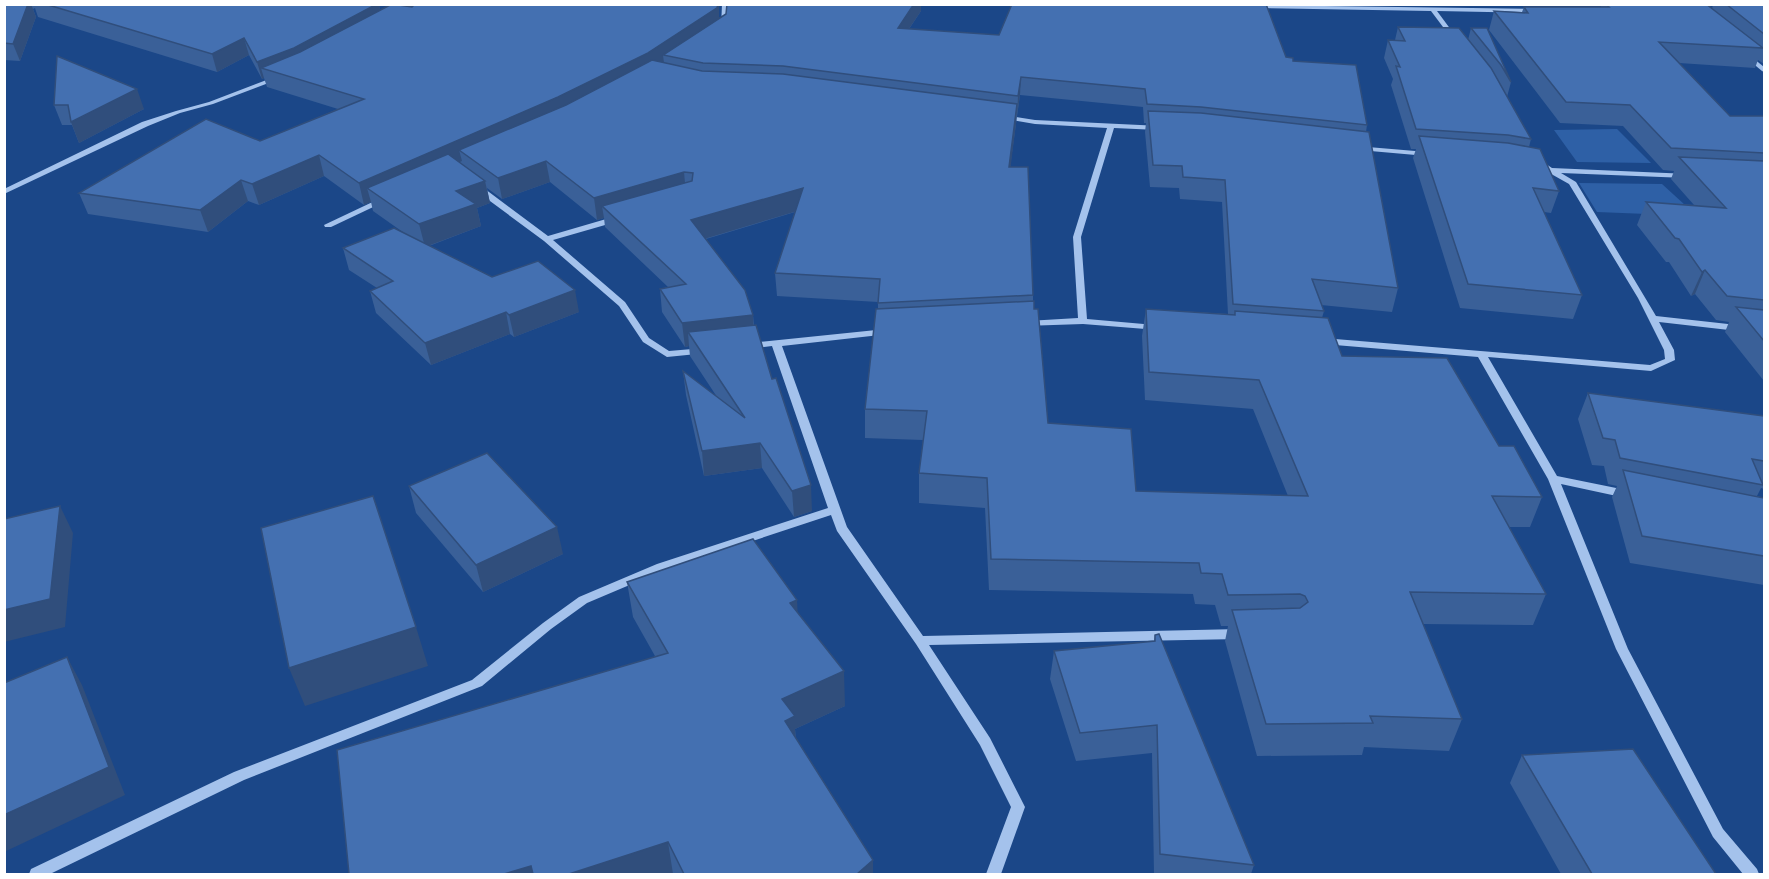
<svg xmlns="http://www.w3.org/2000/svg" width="1769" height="879" font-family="Mulish,sans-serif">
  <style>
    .green { fill: #2e60a6 }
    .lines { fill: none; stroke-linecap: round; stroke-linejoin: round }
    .minor { fill: #a4c2ec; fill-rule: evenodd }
    .wall { fill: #3a6098; fill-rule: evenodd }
    .shaded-wall { fill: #304e7c }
    .building { fill: #4470b1; stroke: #304e7c; stroke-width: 1.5 }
  </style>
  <rect width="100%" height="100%" fill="#1b4788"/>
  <!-- green -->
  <g class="green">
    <polygon points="1617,129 1651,163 1577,162 1554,130"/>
    <polygon points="1579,183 1662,184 1697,216 1597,212"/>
  </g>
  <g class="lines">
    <!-- minor -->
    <g class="minor">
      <polygon points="722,4 728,4 727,28 724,30 721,28"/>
      <polygon points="1255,5 1536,9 1539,11 1536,13 1437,11 1457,38 1454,40 1452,39 1431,11 1253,8 1253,6"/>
      <polygon points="1744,54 1748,54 1764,67 1764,72 1762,71 1744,56"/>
      <polygon points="277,76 280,78 279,79 213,104 180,113 148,126 4,194 4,189 142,122 176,111 209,102"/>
      <polygon points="1003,115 1035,120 1161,126 1161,130 1158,130 1114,128 1081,237 1087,319 1155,325 1158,326 1160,328 1158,330 1083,324 1024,326 1022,324 1027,321 1078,318 1073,237 1107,128 1035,124 1001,118 1001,116"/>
      <polygon points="1356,146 1427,152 1431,154 1427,156 1359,150 1356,150"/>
      <polygon points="1537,162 1543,162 1552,168 1689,174 1690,176 1686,178 1561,173 1576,182 1656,316 1764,328 1764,334 1659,322 1674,350 1675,360 1651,371 1488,357 1557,476 1626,490 1632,494 1626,498 1561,484 1628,649 1723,829 1757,869 1759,874 1743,874 1713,837 1616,649 1548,479 1478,357 1323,344 1318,341 1323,338 1650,365 1665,359 1664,350 1638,298 1569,184 1537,166"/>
      <polygon points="475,186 481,186 548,236 613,217 619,217 619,221 553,240 625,302 649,338 669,351 704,348 707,349 709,351 707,353 667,357 643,342 619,306 544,241 475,190"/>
      <polygon points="381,198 384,198 388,200 331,227 325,227 324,225"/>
      <polygon points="886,329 889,330 891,332 889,334 782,346 847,527 923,636 1240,629 1244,631 1246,634 1244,637 1240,639 929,645 990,738 1025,807 1001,874 986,874 1011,807 980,745 916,644 837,531 831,515 665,570 587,603 551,629 482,686 244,780 50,874 29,874 31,869 234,772 472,680 543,623 579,597 657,564 828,508 772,346 749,349 744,346 749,343"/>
    </g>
  </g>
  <!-- wall -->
  <g class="wall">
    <path d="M4,4H379L380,11L412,7L415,4H719V18L921,4V11L909,29L1286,57L1293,61L1367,125L1366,132L1398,288L1392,312L1321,305L1324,311L1322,318L1342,356L1499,446L1542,497L1530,527H1509L1546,594L1533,625L1422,624L1462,719L1449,751L1364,747L1362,755L1257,756L1225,641L1228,626H1221L1215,605L1195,604L1193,594L989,590L985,508L919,503V473L923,440L865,438V409L878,309V302L777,296L775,273L795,212L706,239L753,315L754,325L812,511L794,517L762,468L704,476L686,395L683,371L717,397L690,356L689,346L685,347L662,312L660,289L668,287L605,227L604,218L597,220L550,182L502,199L487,188L490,203L477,208L481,226L429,246L492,277L579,312L514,337L510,334L431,365L376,313L370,291L377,288L349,270L343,248L407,235L373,211L371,202L364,205L324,176L259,205L248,201L208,232L88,214L79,193L260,141L338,109L267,87L264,78L262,79L249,55L217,72L38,17L35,8L33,9L36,17L20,61L4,60ZM1020,95L1143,107L1144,123H1146L1145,132L1150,187L1179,188L1180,199L1222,202L1228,314L1146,309L1142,336L1145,400L1253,409L1288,496L1136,491L1048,423L1033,301V295L1010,167Z"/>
    <polygon points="1601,4 1706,4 1712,9 1713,4 1764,4 1764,64 1758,60 1755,68 1679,63 1730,116 1764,116 1764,381 1725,332 1729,322 1716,320 1695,294 1691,296 1669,262 1666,262 1637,225 1646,202 1694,205 1671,179 1674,171 1663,170 1623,126 1560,123 1489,30 1494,11 1522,12 1524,7 1601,7"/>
    <polygon points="1398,27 1468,40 1471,28 1487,28 1511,82 1507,97 1531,139 1529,147 1559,191 1551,213 1544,212 1582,295 1573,319 1460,308 1413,158 1416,149 1411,149 1391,85 1393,79 1384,58 1388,40 1395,40"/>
    <polygon points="57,56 144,109 79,143 72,125 62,125 54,105"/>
    <polygon points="1588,393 1764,417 1764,489 1761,488 1757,496 1764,498 1764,585 1630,563 1612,497 1617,486 1608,484 1604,466 1592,465 1578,419"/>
    <polygon points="409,486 563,554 483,592 416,513"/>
    <polygon points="627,582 797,612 845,706 795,729 796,739 873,874 349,874 655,656 633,617"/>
    <polygon points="1155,635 1254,865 1251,874 1154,874 1152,753 1076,761 1050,679 1054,651 1154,641"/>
    <polygon points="1522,755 1716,874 1561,874 1510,783"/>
  </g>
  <!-- shaded-wall -->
  <g class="shaded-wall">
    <polygon points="28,4 31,4 36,17 20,61 13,44"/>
    <polygon points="377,4 379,4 382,20 261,68 264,78 262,79 257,62"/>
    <polygon points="718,4 719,4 719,26 663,55 664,63 650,72 459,150 462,161 380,197 367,188 371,202 364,205 359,183"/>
    <polygon points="914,4 921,4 921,11 898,45 898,28"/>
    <polygon points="244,38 249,55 217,72 212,54"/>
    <polygon points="1021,77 1020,95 1017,115 1018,96"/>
    <polygon points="137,89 144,109 79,143 71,122"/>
    <polygon points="1017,104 1016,124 1008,188 1009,167"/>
    <polygon points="319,155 324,176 259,205 252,184"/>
    <polygon points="546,161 550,182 502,199 498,178"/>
    <polygon points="684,172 686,194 602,206 604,218 597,220 594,198"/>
    <polygon points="241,180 248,201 208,232 200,210"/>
    <polygon points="485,181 490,203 477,208 481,226 425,247 419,224 456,191"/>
    <polygon points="803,188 804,209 694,242 691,220"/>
    <polygon points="1705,270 1695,294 1691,296 1702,272"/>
    <polygon points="575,290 579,312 514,337 509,315"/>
    <polygon points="506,312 510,334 431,365 425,343"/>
    <polygon points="753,315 754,339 688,332 689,346 685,347 682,323"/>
    <polygon points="760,443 762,468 704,476 702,451"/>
    <polygon points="811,485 812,511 794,517 792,491"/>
    <polygon points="60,506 73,533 65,627 4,642 4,610"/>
    <polygon points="557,527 563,554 483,592 476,565"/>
    <polygon points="797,600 799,635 790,603"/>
    <polygon points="416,627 428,666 305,706 289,668"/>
    <polygon points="67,657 82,685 125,795 4,852 4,815"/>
    <polygon points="844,671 845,706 795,729 797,752 787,756 782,699"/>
    <polygon points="668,842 673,874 569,874"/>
    <polygon points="873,860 873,874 857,874"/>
    <polygon points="531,866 533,874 504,874"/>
  </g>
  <!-- building -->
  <g class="building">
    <polygon points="4,4 28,4 13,44 4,43"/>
    <polygon points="45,4 377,4 294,48 257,62 244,38 212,54"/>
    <polygon points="392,4 412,7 415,4 718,4 717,8 648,53 558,97 359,183 319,155 252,184 241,180 200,210 79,193 206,119 260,141 364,99 261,68 300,52"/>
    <polygon points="727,4 914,4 898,28 999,35 1012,4 1266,4 1286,57 1293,58 1293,61 1356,65 1367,125 1201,107 1147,104 1145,89 1021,77 1018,96 783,66 703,63 663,55 726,14"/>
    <polygon points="1606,4 1706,4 1763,48 1659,42 1730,116 1764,116 1764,153 1671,148 1630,105 1566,102 1494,11 1528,13 1524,7 1609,7"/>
    <polygon points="1726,4 1764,4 1764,34"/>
    <polygon points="1398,27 1459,28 1491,68 1531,139 1508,135 1416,129 1396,66 1400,67 1388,40 1405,41"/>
    <polygon points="1471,28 1487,28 1511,82 1501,65"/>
    <polygon points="57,56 137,89 71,122 68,105 54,105"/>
    <polygon points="652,60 702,71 783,74 1017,104 1009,167 1028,167 1033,295 878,303 880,279 775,273 803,188 691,220 745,290 753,315 682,323 660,289 686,284 602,206 692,181 693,173 684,172 594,198 546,161 498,178 459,150 566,105"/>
    <polygon points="1148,111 1201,113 1369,132 1398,288 1312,279 1324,311 1233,304 1225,180 1183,177 1182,166 1153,165"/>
    <polygon points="1419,136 1508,143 1540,149 1559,191 1533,188 1582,295 1468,284"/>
    <polygon points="448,154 485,181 456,191 476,204 419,224 367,188"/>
    <polygon points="1679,157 1764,161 1764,300 1727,296 1705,270 1702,272 1679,239 1675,238 1646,202 1726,208"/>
    <polygon points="394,228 492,277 538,261 575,290 509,315 506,312 425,343 370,291 393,281 343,248"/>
    <polygon points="1034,301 1034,309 1038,309 1048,423 1131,429 1136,491 1308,496 1259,380 1149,372 1146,309 1235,315 1235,311 1328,318 1342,356 1447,358 1499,446 1514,446 1542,497 1492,496 1546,594 1410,592 1462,719 1370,716 1373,723 1266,724 1232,610 1300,608 1308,602 1305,596 1300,594 1228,595 1222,574 1201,573 1199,563 991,559 987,478 919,473 927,411 865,409 876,309"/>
    <polygon points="1736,307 1764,310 1764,341"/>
    <polygon points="756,325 772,379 776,378 811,485 792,491 760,443 702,451 683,371 745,418 688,332"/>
    <polygon points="1588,393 1764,416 1764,461 1752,459 1763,485 1620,458 1615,440 1603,438"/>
    <polygon points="487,453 557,527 476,565 409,486"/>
    <polygon points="1623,470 1764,498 1764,556 1642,536"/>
    <polygon points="373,496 416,627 289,668 261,528"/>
    <polygon points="60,506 50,599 4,610 4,519"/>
    <polygon points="753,539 797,600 790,603 844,671 782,699 795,716 785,721 873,860 857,874 684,874 668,842 569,874 533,874 531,866 504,874 349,874 337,750 668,653 627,582"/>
    <polygon points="1159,634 1254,865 1160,854 1157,725 1080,733 1054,651 1155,641 1155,635"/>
    <polygon points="67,657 109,767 4,815 4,683"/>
    <polygon points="1633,749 1716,874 1592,874 1522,755"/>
  </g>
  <!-- border -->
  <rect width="1769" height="879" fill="none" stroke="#ffffff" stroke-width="12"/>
</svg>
